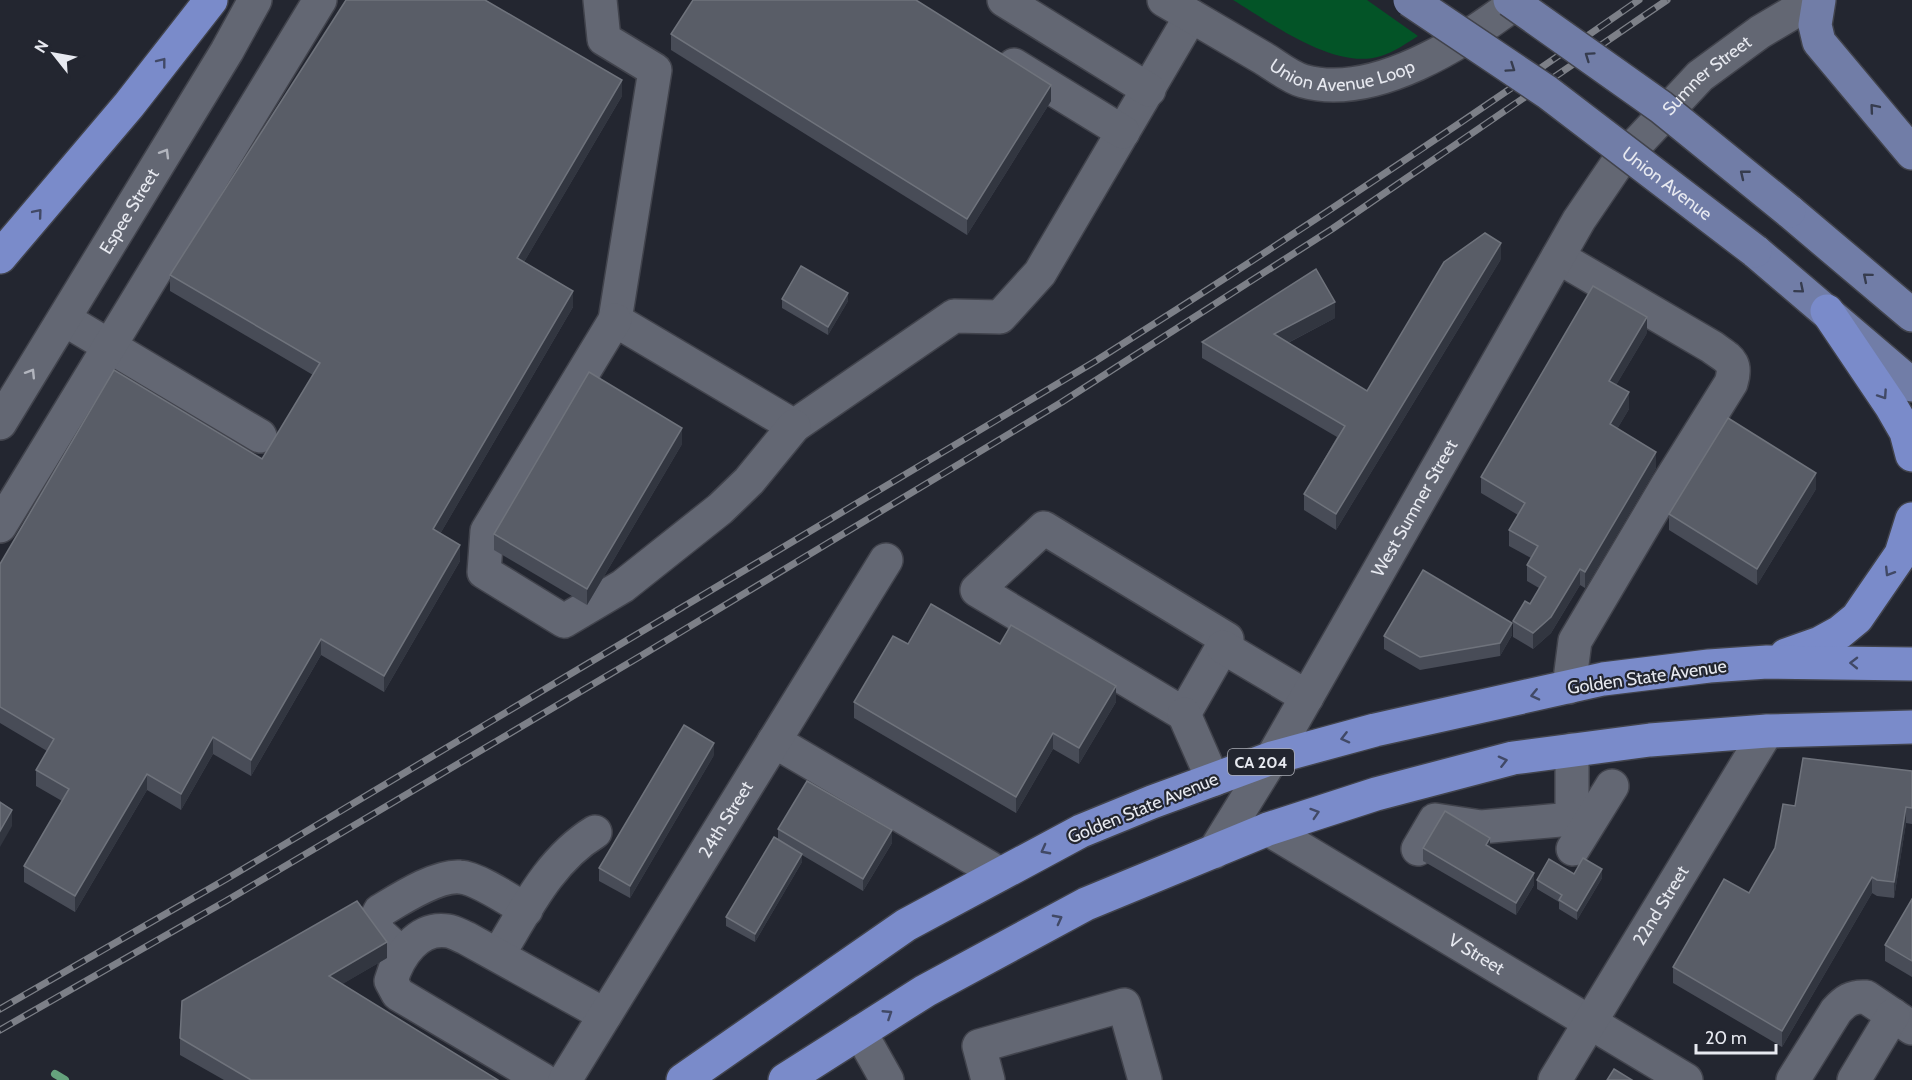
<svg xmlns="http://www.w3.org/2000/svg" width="1912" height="1080" font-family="Cabin,sans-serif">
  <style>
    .green { fill: #035427 }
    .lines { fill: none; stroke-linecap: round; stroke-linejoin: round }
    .stream { stroke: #66a37d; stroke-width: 8 }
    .minor-casing { stroke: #41434c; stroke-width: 36 }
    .major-casing { stroke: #41434c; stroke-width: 36 }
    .highway-casing { stroke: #41434c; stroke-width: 36 }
    .minor { stroke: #636773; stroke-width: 33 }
    .major { stroke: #717da7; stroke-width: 33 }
    .highway { stroke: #7a8bca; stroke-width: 33 }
    .rail-casing { stroke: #7d8088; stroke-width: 7 }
    .rail { stroke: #232630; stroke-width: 4.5; stroke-dasharray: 14; stroke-linecap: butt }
    .major-bridge-casing { stroke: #41434c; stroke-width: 36; stroke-linecap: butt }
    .major-bridge { stroke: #717da7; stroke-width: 33 }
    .wall { fill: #484c57 }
    .shaded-wall { fill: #323640 }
    .building { fill: #595d67; stroke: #6f737c; stroke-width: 1.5 }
    .oneway { stroke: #363c4e }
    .oneway2 { stroke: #414966 }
    .oneway3 { stroke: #b2b5be }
    .labels { text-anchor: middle; stroke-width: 4.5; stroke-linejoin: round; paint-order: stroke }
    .shield { fill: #232630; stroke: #acaeb6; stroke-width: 1.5 }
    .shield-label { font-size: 16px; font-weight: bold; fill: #e7e9f0 }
    .street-label { font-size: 18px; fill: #e7e9f0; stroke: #232630 }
  </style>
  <rect width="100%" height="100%" fill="#232630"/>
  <!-- green -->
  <path class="green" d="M1233,0H1367L1418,36C1407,43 1394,52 1381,56C1335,71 1271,23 1233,0Z"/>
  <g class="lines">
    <!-- stream -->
    <polyline class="stream" points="55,1074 65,1080"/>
    <defs>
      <g id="minor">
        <polyline points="600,0 604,39 655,70 615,320 794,426 954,316 1000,317 1040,273 1191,16"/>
        <polyline points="1004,0 1149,90"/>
        <path id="s1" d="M1164,0C1197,19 1230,39 1263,58C1275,65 1289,77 1303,81C1374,101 1465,42 1519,0"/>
        <polyline points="1014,65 1123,132"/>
        <path d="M1558,257L1712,347C1728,359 1738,361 1731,383L1668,484L1575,641L1569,687"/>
        <polyline points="64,319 260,436"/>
        <polyline points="615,320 487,531 484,572 564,621 623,586 720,509 749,481 794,426"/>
        <path id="s2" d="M0,423L227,51L255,0"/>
        <polyline points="0,526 320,0"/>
        <polygon points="1044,528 1227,639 1184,714 977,590"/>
        <polyline points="1223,647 1307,697"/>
        <polyline points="1184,714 1213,780"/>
        <polyline points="774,741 1000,874"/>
        <path id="s3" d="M1268,829L1686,1080"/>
        <polyline points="1418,849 1435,820 1481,827 1572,819 1572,750"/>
        <polyline points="1573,849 1612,786"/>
        <path id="s4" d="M1214,852L1272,758L1579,220L1615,167L1700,76L1760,32L1814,0"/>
        <path d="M402,954L379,933L375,921L380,911C400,899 437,875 460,877C477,878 511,901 526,910"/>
        <path d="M498,955C525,911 549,860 595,832"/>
        <polyline points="860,1032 887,1080"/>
        <path d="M543,1080L398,994L391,981C398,956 418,926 448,931C454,932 461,936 466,938L605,1015"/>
        <path id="s5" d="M565,1080L886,560"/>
        <polyline points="988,1080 979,1046 1124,1005 1145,1080"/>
        <path id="s6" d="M1555,1080L1767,731"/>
        <path d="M1793,1080L1836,1011C1845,1001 1852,996 1866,997L1912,1028"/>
        <polyline points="1854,1080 1893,1015"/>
      </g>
      <g id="major">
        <polyline points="1819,0 1815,25 1819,42 1912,153"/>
        <polyline points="1789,211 1912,315"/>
        <polyline points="1755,251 1912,385"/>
      </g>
      <g id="highway">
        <polyline points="0,257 129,105 211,0"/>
        <polyline points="1827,311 1891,406 1906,432 1912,455"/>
        <polyline points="1786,655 1820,643 1840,632 1857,618 1901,554 1912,519"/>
        <polyline points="683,1080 906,925 1081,831 1152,802 1272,758 1375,730 1603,679 1709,666 1767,662 1912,664"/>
        <polyline points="785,1080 925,991 1086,904 1268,829 1376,794 1513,758 1650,740 1767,731 1912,727"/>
      </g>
    </defs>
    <!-- minor casing -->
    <use href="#minor" class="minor-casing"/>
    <!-- major casing -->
    <use href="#major" class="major-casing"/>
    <!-- highway casing -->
    <use href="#highway" class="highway-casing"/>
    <!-- minor -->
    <use href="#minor" class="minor"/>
    <!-- major -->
    <use href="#major" class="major"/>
    <!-- highway -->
    <use href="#highway" class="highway"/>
    <defs>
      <g id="rail">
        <path d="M0,1009L228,878L1094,362C1278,246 1460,125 1639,0"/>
        <polyline points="0,1030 226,901 639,657 1062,402 1332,229 1667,0"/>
      </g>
    </defs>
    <!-- rail casing -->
    <use href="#rail" class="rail-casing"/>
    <!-- rail -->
    <use href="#rail" class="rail"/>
    <defs>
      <g id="major-bridge">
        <path id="s7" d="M1410,0L1547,92L1755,251"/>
        <polyline points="1510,0 1661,107 1789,211"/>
      </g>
    </defs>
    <!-- major-bridge casing -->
    <use href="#major-bridge" class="major-bridge-casing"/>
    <!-- major-bridge -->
    <use href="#major-bridge" class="major-bridge"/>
  </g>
  <!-- wall -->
  <g class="wall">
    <polygon points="671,34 1051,101 967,235 671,50"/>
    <polygon points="622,96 524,262 573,307 440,534 460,561 384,692 321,655 251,776 213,754 181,810 147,790 75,912 24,882 24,866 62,801 36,786 36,770 47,751 0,723 0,564 262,459 313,375 170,291 170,275"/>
    <polygon points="1501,259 1336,530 1304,510 1304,494 1337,437 1202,358 1202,342 1335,318 1288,343 1367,391"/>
    <polygon points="782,299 848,301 828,335 782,308"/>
    <polygon points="1647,333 1616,385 1629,409 1617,429 1656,468 1585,588 1580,585 1551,633 1533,649 1513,637 1513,621 1530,604 1539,588 1527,581 1527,565 1531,558 1509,546 1509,530 1518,515 1481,493 1481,477"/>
    <polygon points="682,444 587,605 494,550 494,534"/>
    <polygon points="1816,489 1757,585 1669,530 1669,514"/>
    <polygon points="1512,635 1500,656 1420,670 1384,649 1384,636"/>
    <polygon points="908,644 1000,644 1116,702 1079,764 1053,749 1016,813 854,718 854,702"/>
    <polygon points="714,755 630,898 599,881 599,868"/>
    <polygon points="1912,771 1912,824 1906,823 1894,898 1877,896 1872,893 1782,1047 1673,983 1673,967 1749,893 1775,848"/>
    <polygon points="778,829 892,843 863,891 802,855 802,862 755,942 726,926 726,917 778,840"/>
    <polygon points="1490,847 1534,885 1516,915 1423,861 1423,848"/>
    <polygon points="1574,874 1602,878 1577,920 1559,909 1559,902 1537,889 1537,880"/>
    <polygon points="1912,899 1912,977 1885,961 1885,945"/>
    <polygon points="387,958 342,984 498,1080 224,1080 180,1055 180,1038"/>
  </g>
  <!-- shaded-wall -->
  <g class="shaded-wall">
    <polygon points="622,80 622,96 517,274 517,258"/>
    <polygon points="1051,85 1051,101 967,235 967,219"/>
    <polygon points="1501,243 1501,259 1336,530 1336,514"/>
    <polygon points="573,291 573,307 433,546 433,529"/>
    <polygon points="848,293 848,301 828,335 828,327"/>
    <polygon points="1335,302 1335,318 1274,350 1274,334"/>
    <polygon points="1647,317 1647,333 1609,397 1609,381"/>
    <polygon points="1629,392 1629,409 1610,441 1610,424"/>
    <polygon points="682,428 682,444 587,605 587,589"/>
    <polygon points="1656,452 1656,468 1585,588 1585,572"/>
    <polygon points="1816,473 1816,489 1757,585 1757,569"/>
    <polygon points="460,545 460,561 384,692 384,676"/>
    <polygon points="1580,569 1580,585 1551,633 1533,649 1533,633"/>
    <polygon points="1512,623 1512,635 1500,656 1500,643"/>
    <polygon points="321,639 321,655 251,776 251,760"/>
    <polygon points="1116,686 1116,702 1079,764 1079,748"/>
    <polygon points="1053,733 1053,749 1016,813 1016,797"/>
    <polygon points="213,737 213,754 181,810 181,794"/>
    <polygon points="714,743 714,755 630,898 630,886"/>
    <polygon points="147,774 147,790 75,912 75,896"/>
    <polygon points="1906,807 1906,823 1894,898 1894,882"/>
    <polygon points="12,810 12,826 0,847 0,831"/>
    <polygon points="892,830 892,843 863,891 863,879"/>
    <polygon points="1490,838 1490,850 1486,845"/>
    <polygon points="802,854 802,862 755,942 755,934"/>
    <polygon points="1602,869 1602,878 1577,920 1577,911"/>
    <polygon points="1534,873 1534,885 1516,915 1516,903"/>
    <polygon points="1872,877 1872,893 1782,1047 1782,1031"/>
    <polygon points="387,942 387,958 329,992 329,976"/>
  </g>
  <!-- building -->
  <g class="building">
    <polygon points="346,0 485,0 622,80 517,258 573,291 433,529 460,545 384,676 321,639 251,760 213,737 181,794 147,774 75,896 24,866 69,789 36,770 54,739 0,707 0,564 114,370 262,459 320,363 170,275"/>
    <polygon points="693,0 916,0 1051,85 967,219 671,34"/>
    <polygon points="1485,233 1501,243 1336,514 1304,494 1345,426 1202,342 1316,269 1335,302 1274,334 1367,391 1444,262"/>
    <polygon points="801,266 848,293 828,327 782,299"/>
    <polygon points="1593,286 1647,317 1609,381 1629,392 1610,424 1656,452 1585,572 1580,569 1551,617 1533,633 1513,621 1525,601 1530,604 1546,577 1527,565 1538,546 1509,530 1525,503 1481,477"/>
    <polygon points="589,372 682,428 587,589 494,534"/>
    <polygon points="1728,418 1816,473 1757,569 1669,514"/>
    <polygon points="1423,570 1512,623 1500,643 1420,657 1384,636"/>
    <polygon points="931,604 1000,644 1011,625 1116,686 1079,748 1053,733 1016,797 854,702 893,636 908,644"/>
    <polygon points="684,725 714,743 630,886 599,868"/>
    <polygon points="1803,758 1912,771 1912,808 1906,807 1894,882 1877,880 1872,877 1782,1031 1673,967 1724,879 1749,893 1775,848 1783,804 1795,806"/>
    <polygon points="807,781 892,830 863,879 778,829"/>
    <polygon points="0,802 12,810 0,831"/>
    <polygon points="1445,811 1490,838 1486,845 1534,873 1516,903 1423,848"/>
    <polygon points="774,837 802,854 755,934 726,917"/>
    <polygon points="1583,858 1602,869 1577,911 1559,900 1562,895 1537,880 1549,859 1574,874"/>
    <polygon points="1912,899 1912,961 1885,945"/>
    <polygon points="357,901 387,942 329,976 498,1080 251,1080 180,1038 182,1001"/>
    <polygon points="1614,1069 1632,1080 1607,1080"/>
  </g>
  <!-- one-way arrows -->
  <defs><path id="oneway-chevron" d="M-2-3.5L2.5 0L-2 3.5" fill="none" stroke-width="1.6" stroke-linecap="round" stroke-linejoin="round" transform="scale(1.5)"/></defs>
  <g class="oneway">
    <use href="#oneway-chevron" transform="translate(1589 56) rotate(-145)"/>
    <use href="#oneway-chevron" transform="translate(1511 68) rotate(34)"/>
    <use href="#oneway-chevron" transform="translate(1874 108) rotate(-130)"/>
    <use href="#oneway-chevron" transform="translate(1744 174) rotate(-141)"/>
    <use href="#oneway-chevron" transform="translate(1867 277) rotate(-140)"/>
    <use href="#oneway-chevron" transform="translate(1800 289) rotate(40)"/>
  </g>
  <g class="oneway2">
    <use href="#oneway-chevron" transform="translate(162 62) rotate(-52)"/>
    <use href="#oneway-chevron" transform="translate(38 213) rotate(-50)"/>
    <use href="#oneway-chevron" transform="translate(1883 395) rotate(56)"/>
    <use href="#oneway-chevron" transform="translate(1889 572) rotate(122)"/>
    <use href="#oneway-chevron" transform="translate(1854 663) rotate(-179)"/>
    <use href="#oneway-chevron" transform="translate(1535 695) rotate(167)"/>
    <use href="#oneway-chevron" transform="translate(1345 738) rotate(166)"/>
    <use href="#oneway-chevron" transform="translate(1503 761) rotate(-14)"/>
    <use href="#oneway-chevron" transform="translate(1315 813) rotate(-18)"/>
    <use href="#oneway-chevron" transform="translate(1045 850) rotate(152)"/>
    <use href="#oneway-chevron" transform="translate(1058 919) rotate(-28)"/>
    <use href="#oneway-chevron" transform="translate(888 1014) rotate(-33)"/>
  </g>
  <g class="oneway3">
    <use href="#oneway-chevron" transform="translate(165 153) rotate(-59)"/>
    <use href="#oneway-chevron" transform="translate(31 373) rotate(-58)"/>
  </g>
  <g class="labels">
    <!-- shield labels -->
    <rect class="shield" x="1228" y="749" width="66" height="26" rx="4.5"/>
    <g class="shield-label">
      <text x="1261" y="768">CA 204</text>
    </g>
    <!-- street labels -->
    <g class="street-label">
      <text dy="6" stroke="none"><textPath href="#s1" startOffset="200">Union Avenue Loop</textPath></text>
      <text dy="6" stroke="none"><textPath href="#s4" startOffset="924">Sumner Street</textPath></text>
      <text dy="6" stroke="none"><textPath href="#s7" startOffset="316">Union Avenue</textPath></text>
      <text dy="6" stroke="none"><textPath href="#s2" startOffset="248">Espee Street</textPath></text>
      <text dy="6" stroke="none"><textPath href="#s4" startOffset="398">West Sumner Street</textPath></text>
      <text transform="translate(1647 677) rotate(-8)" y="6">Golden State Avenue</text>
      <text transform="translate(1143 808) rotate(-22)" y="6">Golden State Avenue</text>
      <text dy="6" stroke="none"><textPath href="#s5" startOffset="306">24th Street</textPath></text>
      <text dy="6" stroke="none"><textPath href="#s6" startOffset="204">22nd Street</textPath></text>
      <text dy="6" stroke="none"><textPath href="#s3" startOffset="243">V Street</textPath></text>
    </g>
  </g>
  <!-- north arrow -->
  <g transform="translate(54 54) rotate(301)" stroke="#232630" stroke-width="4.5" paint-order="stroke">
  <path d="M0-4.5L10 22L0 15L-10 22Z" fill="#e7e9f0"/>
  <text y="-9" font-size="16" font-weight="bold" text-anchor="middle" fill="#e7e9f0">N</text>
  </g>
  <!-- scale -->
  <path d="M1696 1044v9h80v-9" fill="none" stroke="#e7e9f0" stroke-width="3"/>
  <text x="1705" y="1044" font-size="18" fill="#e7e9f0" stroke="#232630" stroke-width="4.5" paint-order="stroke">20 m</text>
</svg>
